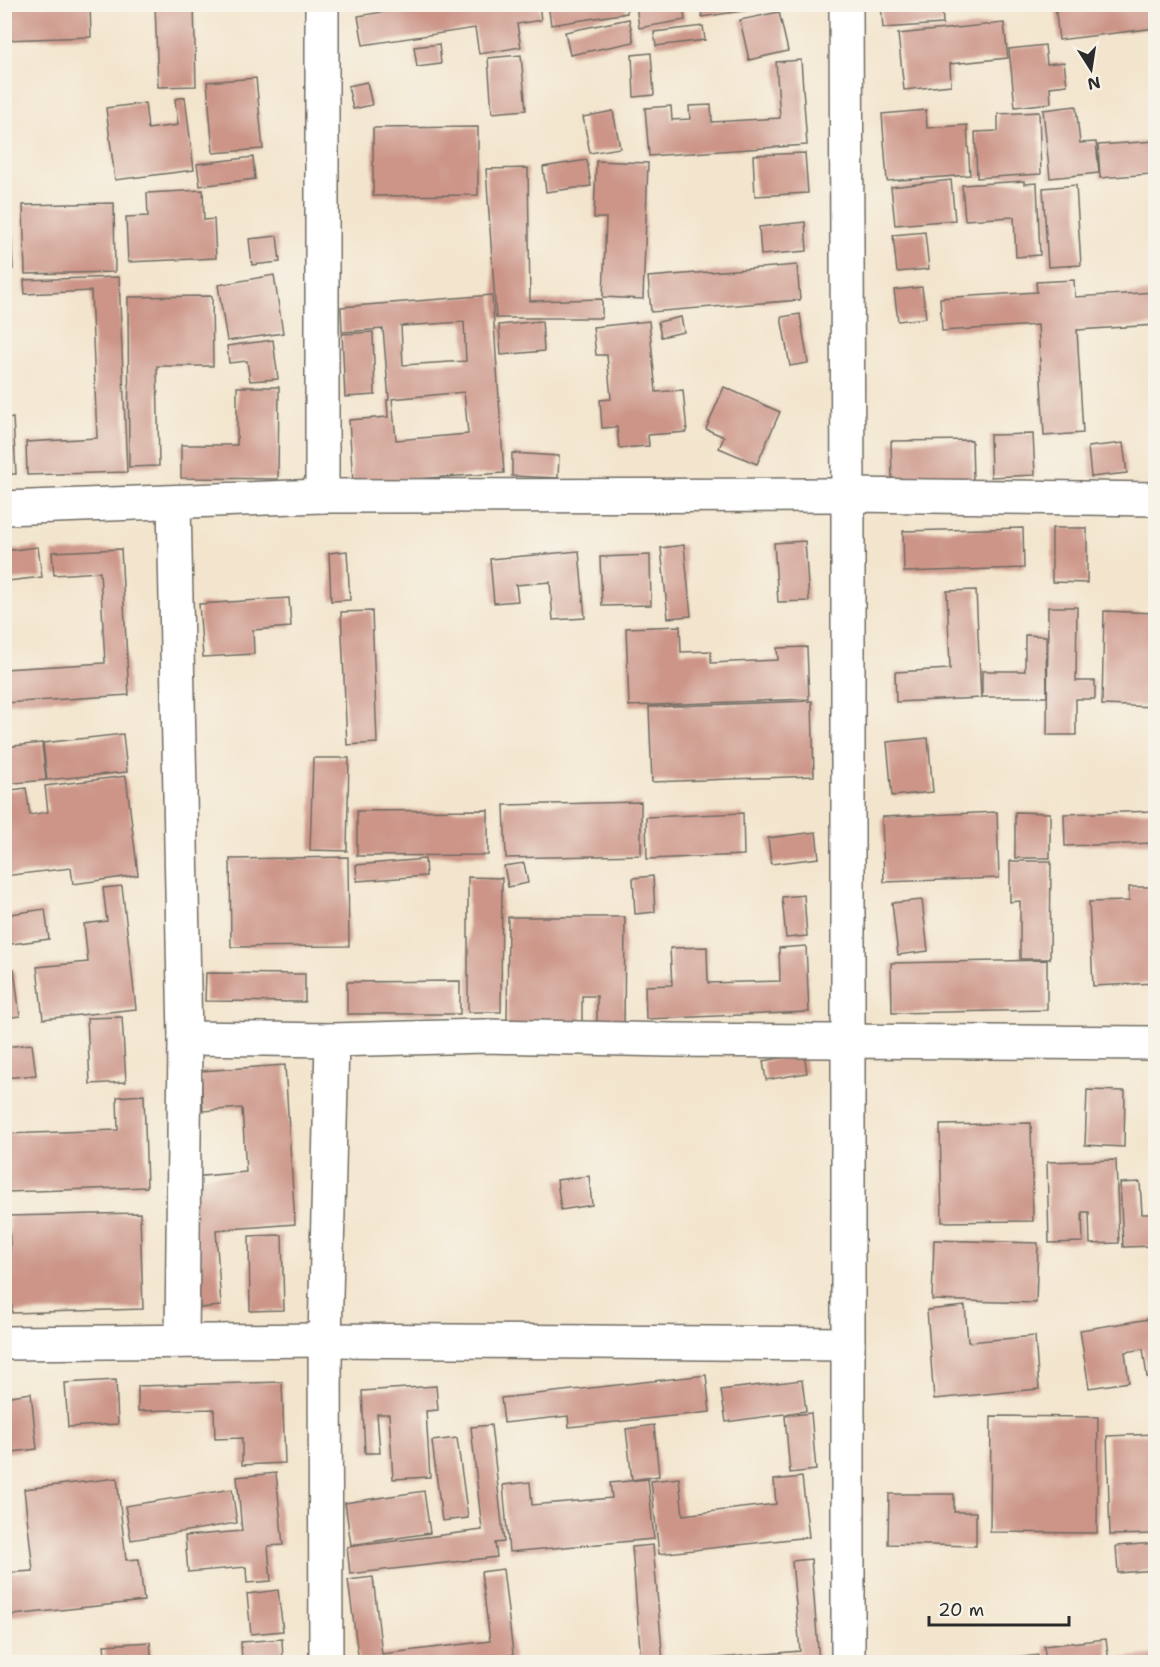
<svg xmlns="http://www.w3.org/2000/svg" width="1160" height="1667" font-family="'Shantell Sans',sans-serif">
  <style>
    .building { fill: #cc9588; fill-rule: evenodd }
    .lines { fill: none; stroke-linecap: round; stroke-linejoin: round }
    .minor-casing { stroke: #716c64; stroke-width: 36 }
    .tertiary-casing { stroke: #716c64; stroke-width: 36 }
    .minor { stroke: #fff; stroke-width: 33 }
    .tertiary { stroke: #fff; stroke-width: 33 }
  </style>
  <rect width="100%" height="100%" fill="#f7f3e8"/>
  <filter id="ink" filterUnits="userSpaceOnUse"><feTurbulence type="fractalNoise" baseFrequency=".0167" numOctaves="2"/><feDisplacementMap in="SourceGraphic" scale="12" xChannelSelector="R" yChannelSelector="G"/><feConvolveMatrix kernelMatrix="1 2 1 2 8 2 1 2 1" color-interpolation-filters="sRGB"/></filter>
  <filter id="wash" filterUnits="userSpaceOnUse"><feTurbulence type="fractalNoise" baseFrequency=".008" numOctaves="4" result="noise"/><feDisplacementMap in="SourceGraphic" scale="24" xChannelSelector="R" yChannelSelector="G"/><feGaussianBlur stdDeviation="1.35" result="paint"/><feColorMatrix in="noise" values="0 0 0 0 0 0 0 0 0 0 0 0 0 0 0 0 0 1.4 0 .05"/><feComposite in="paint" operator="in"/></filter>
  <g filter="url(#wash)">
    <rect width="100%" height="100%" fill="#f3e5cd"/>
    <g id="blocks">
      <!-- building -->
      <g class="building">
        <polygon points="155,4 194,4 196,86 158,87"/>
        <polygon points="430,4 539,4 541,20 517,24 521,47 479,54 475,28 363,45 358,16"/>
        <polygon points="548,4 626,4 627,13 551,25"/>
        <polygon points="636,4 683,4 685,20 639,28"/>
        <polygon points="700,4 776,4 776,6 702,17"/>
        <polygon points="881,4 942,4 943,24 883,28"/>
        <polygon points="1055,4 1156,4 1156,28 1059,40"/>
        <polygon points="4,5 90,5 91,37 4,40"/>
        <polygon points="779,12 788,51 749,60 740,20"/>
        <polygon points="629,19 634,42 570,55 565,32"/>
        <polygon points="1004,23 1008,58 950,64 951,85 904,90 898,34"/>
        <polygon points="703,26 705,40 656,46 654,32"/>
        <polygon points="439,44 441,64 417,67 414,47"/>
        <polygon points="1045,45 1047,64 1064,62 1067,85 1050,87 1051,103 1015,107 1009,49"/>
        <polygon points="651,53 654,95 634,97 632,55"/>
        <polygon points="521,55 526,110 492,113 488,58"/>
        <polygon points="801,60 807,145 649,156 645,108 671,106 672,120 690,119 689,106 711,105 712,122 780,118 776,62"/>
        <polygon points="256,78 263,149 213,153 207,82"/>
        <polygon points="367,82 372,105 353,109 348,86"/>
        <polygon points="4,87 6,87 9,152 4,152"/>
        <polygon points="185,97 194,170 115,180 106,108 145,103 148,129 178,125 175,99"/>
        <polygon points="1076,106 1080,143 1096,142 1099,173 1050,178 1043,110"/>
        <polygon points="926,110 927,128 967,125 970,175 887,181 882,114"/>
        <polygon points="613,111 620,148 590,153 583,117"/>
        <polygon points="1039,112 1041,174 977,178 975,132 998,131 998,114"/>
        <polygon points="478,127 478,195 373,196 373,128"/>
        <polygon points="1156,141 1156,205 1154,205 1151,174 1100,178 1098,145"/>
        <polygon points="805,153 808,193 755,196 753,155"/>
        <polygon points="253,157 255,179 200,186 197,164"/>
        <polygon points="587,160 591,186 546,192 543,167"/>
        <polygon points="596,161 648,163 643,299 603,297 606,218 594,218"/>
        <polygon points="4,167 8,167 13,269 4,270"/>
        <polygon points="528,168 530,301 602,299 602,318 496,318 486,169"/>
        <polygon points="951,180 955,220 895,225 891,187"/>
        <polygon points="1024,181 1024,184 1037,183 1040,255 1016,257 1014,217 965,220 962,185"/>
        <polygon points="1076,185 1081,265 1048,267 1043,188"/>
        <polygon points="203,190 204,220 214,219 216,258 128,262 126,217 148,216 147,193"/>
        <polygon points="114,203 115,272 25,274 23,205"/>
        <polygon points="805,222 807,251 761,255 759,227"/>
        <polygon points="925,232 929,269 897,272 893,235"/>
        <polygon points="277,236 280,262 252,265 249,239"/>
        <polygon points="797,265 800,300 651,312 648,277"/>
        <polygon points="274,275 283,333 227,341 218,285"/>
        <polygon points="119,277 127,472 27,475 26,442 97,438 91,291 25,294 24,280"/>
        <polygon points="1074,280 1075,297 1156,292 1156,325 1077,330 1083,433 1044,436 1038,325 942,331 940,298 1037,292 1036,282"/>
        <polygon points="922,287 926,318 898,321 894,290"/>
        <path d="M492,295L504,473L353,483L349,420L388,417L387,400H389L383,329L342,332L341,307ZM464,322L466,361L403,365L401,326ZM464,392L468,434L396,440L392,399Z"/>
        <polygon points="212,296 213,366 157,366 159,466 129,467 128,297"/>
        <polygon points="800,314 808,363 790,366 781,317"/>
        <polygon points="681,317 684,332 661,337 658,322"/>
        <polygon points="542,321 544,351 501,355 499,325"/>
        <polygon points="649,321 656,392 683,390 687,432 648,435 649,446 619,448 617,427 602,428 600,400 611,399 607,355 596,355 593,327"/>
        <polygon points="373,332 375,395 345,397 342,334"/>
        <polygon points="273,340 278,379 250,381 247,361 229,363 227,346"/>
        <polygon points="237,387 279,387 278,479 181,478 181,445 237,445"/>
        <polygon points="724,387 780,412 757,464 719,448 724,437 706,429"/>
        <polygon points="4,410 6,410 7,419 13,418 16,474 4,474"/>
        <polygon points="1033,434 1035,475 991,477 990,435"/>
        <polygon points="972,440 973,480 892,481 891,441"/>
        <polygon points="1123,443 1127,473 1091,477 1088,447"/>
        <polygon points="512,453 559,456 558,478 512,476"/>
        <polygon points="1023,528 1024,568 904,572 903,531"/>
        <polygon points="1052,528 1087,528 1087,583 1052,582"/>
        <polygon points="805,541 809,601 778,602 774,543"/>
        <polygon points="684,545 691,616 668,618 661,548"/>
        <polygon points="38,547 42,577 8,581 4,551"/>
        <polygon points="121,549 129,695 4,703 4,669 105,663 100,572 54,575 52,552"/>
        <polygon points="347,551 350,600 331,601 329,553"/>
        <polygon points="579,551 585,618 553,620 550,582 516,585 518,601 494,603 490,559"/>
        <polygon points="650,555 651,605 602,606 600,557"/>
        <polygon points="976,590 981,698 896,702 895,672 950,669 947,591"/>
        <polygon points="289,598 291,627 253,630 254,654 203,657 199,604"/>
        <polygon points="1048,607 1077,607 1076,681 1095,681 1095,699 1076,699 1076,735 1047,735"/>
        <polygon points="372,611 377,743 347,745 341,612"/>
        <polygon points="1104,611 1156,613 1156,707 1102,705"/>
        <polygon points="680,626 681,652 711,651 711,663 778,660 777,648 807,647 809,699 629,706 626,628"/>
        <polygon points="1025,635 1046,636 1047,697 982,697 982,671 1025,671"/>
        <polygon points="812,701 814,776 652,782 649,707"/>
        <polygon points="123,734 127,772 47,780 43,743"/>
        <polygon points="928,738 933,792 892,796 887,742"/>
        <polygon points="42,743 46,780 4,784 4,747"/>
        <polygon points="313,758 349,758 347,851 310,850"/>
        <polygon points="126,776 138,875 73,884 71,868 4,876 4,791 26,788 30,815 48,812 45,786"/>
        <polygon points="641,802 641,855 506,858 504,805"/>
        <polygon points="488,810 488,855 357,856 357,811"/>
        <polygon points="1156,811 1156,843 1065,846 1064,814"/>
        <polygon points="997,812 999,878 884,882 882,817"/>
        <polygon points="1015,812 1050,813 1050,858 1015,858"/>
        <polygon points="743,813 744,855 647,859 646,817"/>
        <polygon points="816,832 819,858 771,864 768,838"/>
        <polygon points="348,857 349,946 231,947 230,859"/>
        <polygon points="425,859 426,876 357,881 356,865"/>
        <polygon points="1010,861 1051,861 1050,959 1020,959 1020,901 1010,902"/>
        <polygon points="524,863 528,883 508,887 504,866"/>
        <polygon points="653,876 655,912 635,914 633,878"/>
        <polygon points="468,877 502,878 501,1012 468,1012"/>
        <polygon points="122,886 136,1009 43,1019 37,967 88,962 84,924 107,921 103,888"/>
        <polygon points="1129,887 1154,887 1156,983 1093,986 1089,902 1129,901"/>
        <polygon points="804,895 807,936 786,938 782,897"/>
        <polygon points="922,900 928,951 898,955 892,903"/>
        <polygon points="45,909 49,939 4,945 4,915"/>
        <polygon points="508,917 625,917 624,1032 597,1031 597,996 582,996 582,1029 507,1028"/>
        <polygon points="806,946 809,1012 646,1019 645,986 672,985 670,948 707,947 708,983 780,981 779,948"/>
        <polygon points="1047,960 1047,1010 892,1013 891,963"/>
        <polygon points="14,969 20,1016 4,1018 4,970"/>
        <polygon points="206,973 305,974 305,1002 205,1001"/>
        <polygon points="460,981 460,1014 347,1014 347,982"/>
        <polygon points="122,1017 126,1082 90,1084 87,1018"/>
        <polygon points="32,1044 36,1075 4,1078 4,1047"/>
        <polygon points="804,1054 807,1073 766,1080 763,1061"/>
        <polygon points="285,1065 295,1224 216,1230 221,1306 200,1308 192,1177 246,1172 242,1108 203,1111 201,1071"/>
        <polygon points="1087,1090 1125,1091 1124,1147 1085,1145"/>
        <polygon points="144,1095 147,1187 7,1192 5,1134 118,1130 117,1097"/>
        <polygon points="1031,1123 1033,1221 942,1222 940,1125"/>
        <polygon points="1116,1160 1119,1243 1090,1244 1089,1212 1082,1212 1083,1242 1049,1243 1047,1162"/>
        <polygon points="589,1176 592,1205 561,1210 557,1180"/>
        <polygon points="1140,1182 1142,1214 1156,1214 1156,1246 1123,1247 1120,1183"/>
        <polygon points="140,1213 143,1309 12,1313 9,1216"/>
        <polygon points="282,1235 284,1310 250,1311 249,1236"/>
        <polygon points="934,1240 1038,1243 1036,1303 932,1300"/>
        <polygon points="965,1306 968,1342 1035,1336 1039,1389 934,1399 927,1310"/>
        <polygon points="1156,1318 1156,1375 1147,1377 1143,1349 1125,1352 1129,1382 1089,1388 1080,1330"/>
        <polygon points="706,1375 710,1412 569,1427 568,1416 504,1423 501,1398"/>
        <polygon points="116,1380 118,1424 68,1427 65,1383"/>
        <polygon points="802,1380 806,1411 726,1422 721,1390"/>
        <polygon points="282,1382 285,1463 242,1465 242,1438 215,1439 214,1409 138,1411 138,1386"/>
        <polygon points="436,1386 438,1410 426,1411 430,1477 393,1479 389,1414 377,1414 380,1453 365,1453 362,1391"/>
        <polygon points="31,1393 37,1449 4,1453 4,1397"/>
        <polygon points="811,1413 816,1470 790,1473 785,1416"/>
        <polygon points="991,1416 1098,1417 1097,1533 990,1532"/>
        <polygon points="491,1425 504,1542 495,1543 497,1557 350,1574 347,1547 482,1530 471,1427"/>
        <polygon points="654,1425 659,1476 632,1480 626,1429"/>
        <polygon points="1156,1434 1156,1534 1110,1535 1107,1436"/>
        <polygon points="457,1438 468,1518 442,1521 432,1441"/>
        <polygon points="276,1473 283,1545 268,1546 271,1581 247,1583 246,1567 188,1572 185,1536 242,1531 237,1477"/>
        <polygon points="802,1477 809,1537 659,1554 651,1481 679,1478 683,1515 776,1504 774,1480"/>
        <polygon points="117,1478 126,1560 139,1559 144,1601 4,1616 4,1573 33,1571 24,1489"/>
        <polygon points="648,1479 654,1539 509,1552 503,1485 530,1482 532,1505 612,1498 610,1483"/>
        <polygon points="232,1489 237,1523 131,1540 125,1506"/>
        <polygon points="424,1491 430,1533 351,1545 345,1503"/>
        <polygon points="889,1494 954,1494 954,1512 976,1512 976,1546 888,1544"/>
        <polygon points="1156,1543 1156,1570 1118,1573 1116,1546"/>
        <polygon points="653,1545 663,1662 641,1662 632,1547"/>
        <polygon points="811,1559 819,1662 684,1662 684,1661 800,1651 792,1561"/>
        <polygon points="503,1569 514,1662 359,1662 348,1580 373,1577 382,1654 490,1641 481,1572"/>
        <polygon points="278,1590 283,1631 251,1634 247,1594"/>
        <polygon points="282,1639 283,1662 242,1662 241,1642"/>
        <polygon points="1106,1639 1109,1662 1046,1662 1044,1646"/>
        <polygon points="150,1642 152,1662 106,1662 104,1645"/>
        <polygon points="1156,1654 1156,1662 1112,1662 1111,1659"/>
        <polygon points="1038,1655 1039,1662 1012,1662 1011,1659"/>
      </g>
    </g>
  </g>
  <g filter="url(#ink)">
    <use href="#blocks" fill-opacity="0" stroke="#716c64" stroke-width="1.5"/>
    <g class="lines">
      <defs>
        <g id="minor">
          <polyline points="322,4 322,496"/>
          <polyline points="174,502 185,1038 182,1341"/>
          <polyline points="4,508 322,496 848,495 1156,499"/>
          <polyline points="185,1038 332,1040 484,1036 669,1040 1156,1043"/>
          <polyline points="4,1343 325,1340 848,1344"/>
          <polyline points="326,1662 325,1340 332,1040"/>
        </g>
        <polyline id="tertiary" points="846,4 848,495 848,1662"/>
      </defs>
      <!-- minor casing -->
      <use href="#minor" class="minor-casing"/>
      <!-- tertiary casing -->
      <use href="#tertiary" class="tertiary-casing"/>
      <!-- minor -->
      <use href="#minor" class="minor"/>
      <!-- tertiary -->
      <use href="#tertiary" class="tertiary"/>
    </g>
  </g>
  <!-- margin -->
  <rect width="1160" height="1667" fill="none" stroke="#f7f3e8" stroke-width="24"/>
  <!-- north arrow -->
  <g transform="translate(1091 69) rotate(168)" stroke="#f7f3e8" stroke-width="4.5" paint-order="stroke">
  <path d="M0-4.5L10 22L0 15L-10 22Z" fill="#2b2b2b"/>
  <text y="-9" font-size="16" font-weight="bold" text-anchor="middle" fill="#2b2b2b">N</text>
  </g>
  <!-- scale -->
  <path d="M929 1616v9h140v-9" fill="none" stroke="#2b2b2b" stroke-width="3"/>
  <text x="938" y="1616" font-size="18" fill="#2b2b2b" stroke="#f7f3e8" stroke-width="4.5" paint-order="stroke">20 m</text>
</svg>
